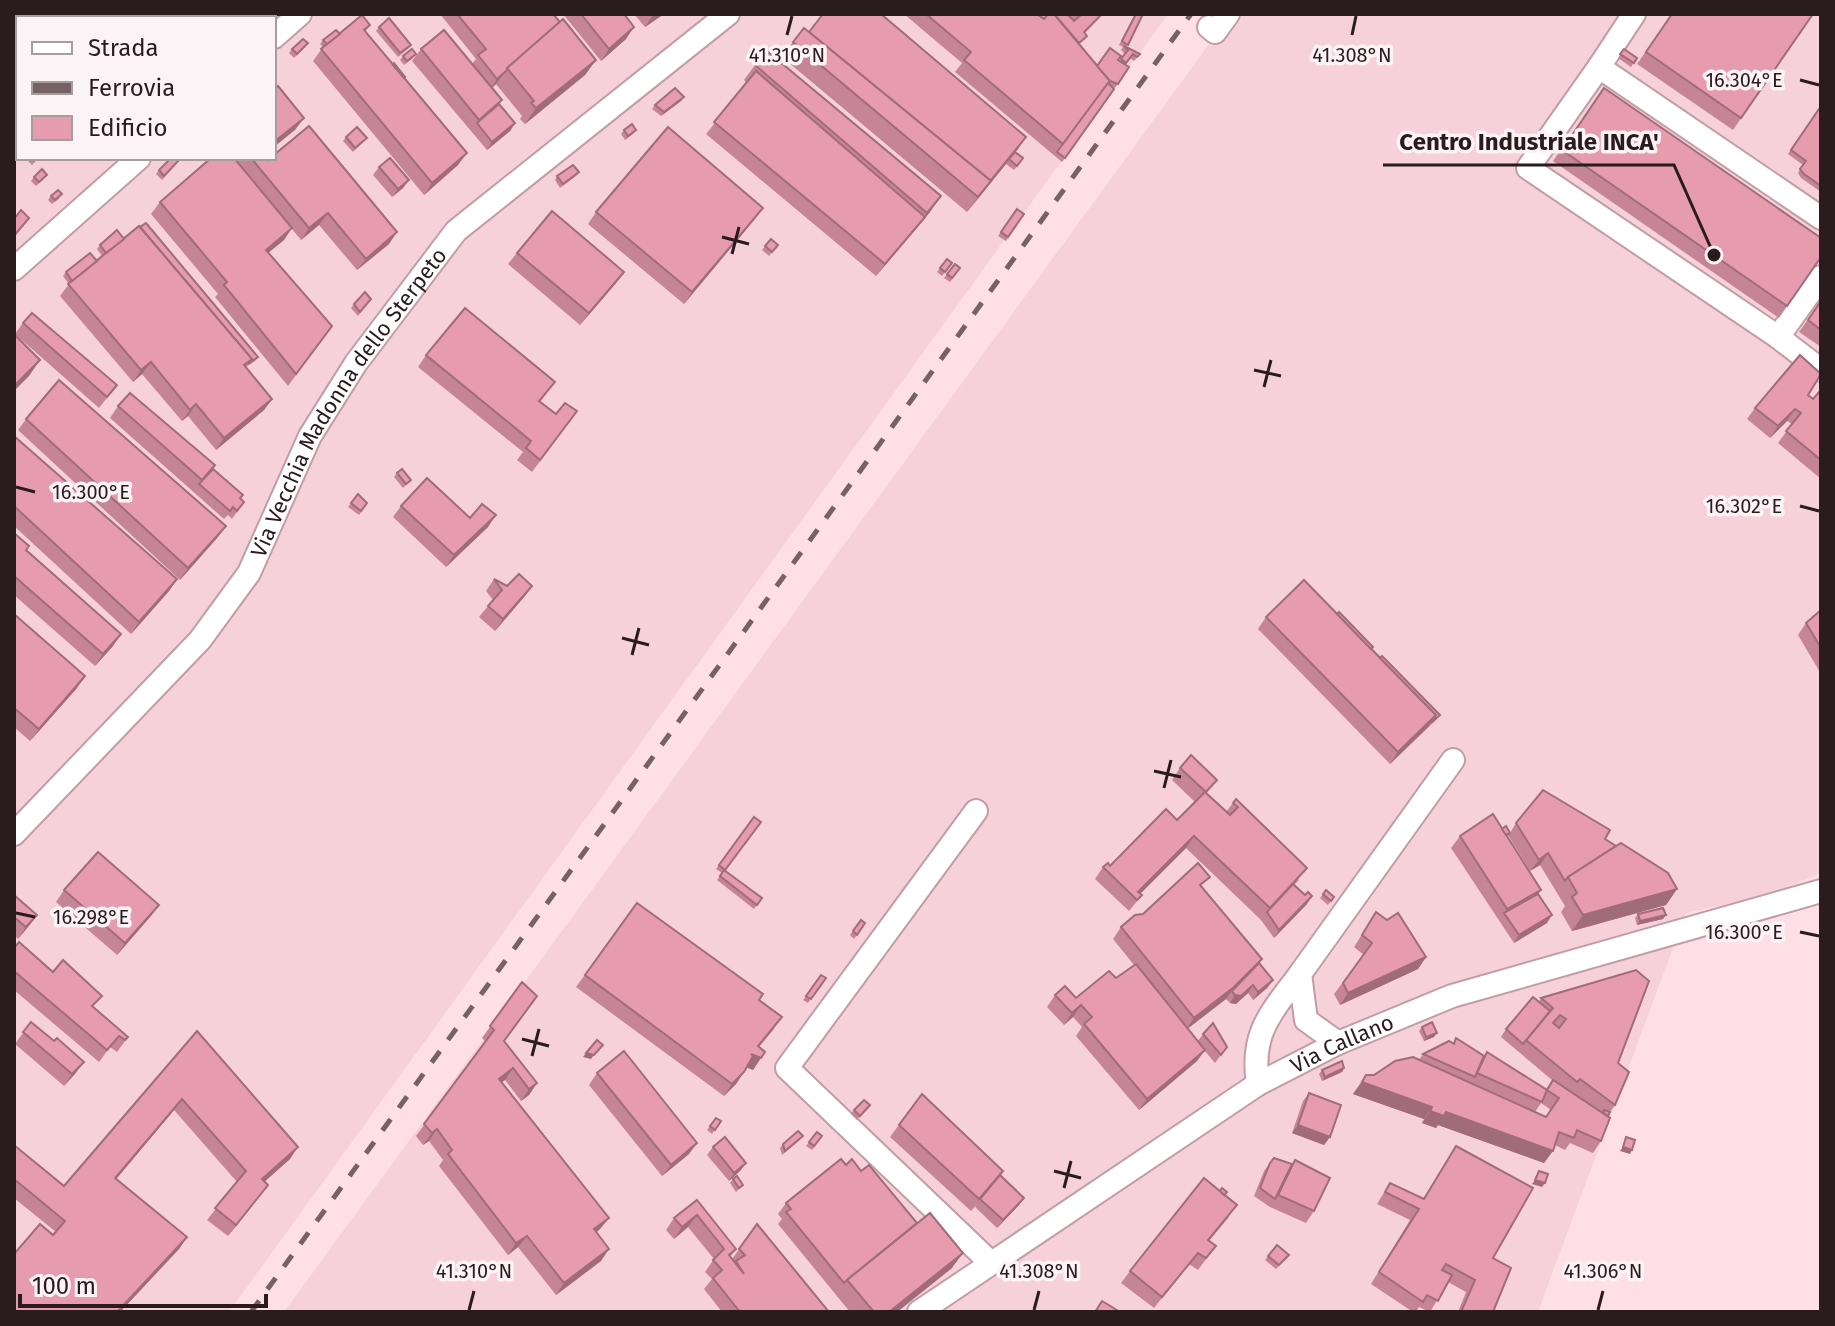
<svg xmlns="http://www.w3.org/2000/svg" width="1835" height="1326" font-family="'Fira Sans',sans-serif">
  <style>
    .built { fill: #f7d1d9; fill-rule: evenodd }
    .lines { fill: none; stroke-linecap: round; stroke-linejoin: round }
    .minor-casing { stroke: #c29da5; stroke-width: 26 }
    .minor { stroke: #fff; stroke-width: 22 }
    .rail { stroke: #766166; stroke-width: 5; stroke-dasharray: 14 14; stroke-linecap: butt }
    .wall { fill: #c68596; fill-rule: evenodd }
    .shaded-wall { fill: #a16c7a }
    .building { fill: #e69bae; stroke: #a16c7a; stroke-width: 2; fill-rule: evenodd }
    .ticks { fill: none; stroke: #291b1e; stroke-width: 3 }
    .labels { text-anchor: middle; stroke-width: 7; stroke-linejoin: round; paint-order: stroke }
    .street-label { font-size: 22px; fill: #291b1e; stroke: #fbf3f5 }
    .ticks-label { font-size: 20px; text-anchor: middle; fill: #291b1e; stroke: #fbf3f5; stroke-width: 7; stroke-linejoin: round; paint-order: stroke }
    .leader { fill: none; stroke: #291b1e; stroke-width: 3 }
    .callout-dot { fill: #291b1e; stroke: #fbf3f5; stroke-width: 3 }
    .callout-label { font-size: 24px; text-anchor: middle; font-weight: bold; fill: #291b1e; stroke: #fbf3f5; stroke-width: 7; stroke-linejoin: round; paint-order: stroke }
  </style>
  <rect width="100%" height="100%" fill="#ffdfe6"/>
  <!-- built -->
  <g class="built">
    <path d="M14,14H1168L229,1312H14ZM18,18H274V158H18Z"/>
    <polygon points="1231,14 1821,14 1821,873 1772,894 1686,913 1538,1312 284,1312"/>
  </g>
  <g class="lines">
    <defs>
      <g id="minor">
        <polyline points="1634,14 1599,67 1821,218"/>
        <polyline points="1209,27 1215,32 1228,14"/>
        <polyline points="274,37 300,14"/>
        <polyline points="1599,67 1528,168 1778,337"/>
        <polyline points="14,269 139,158"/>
        <polyline points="1821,277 1778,337 1821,370"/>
        <polyline points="976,811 787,1068 991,1263"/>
        <path id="s1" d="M14,834L200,640L249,573L310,436L356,363L456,231L728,14"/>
        <polyline points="1300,974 1453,760"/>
        <path d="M1258,1084C1250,1033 1271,1013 1300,974L1306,1020L1338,1043"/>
        <path id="s2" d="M919,1312L1258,1084L1338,1043L1452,996L1821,891"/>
      </g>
    </defs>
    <!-- minor casing -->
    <use href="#minor" class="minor-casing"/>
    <!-- minor -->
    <use href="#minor" class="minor"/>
    <!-- rail -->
    <polyline class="rail" points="251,1312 1191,14"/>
  </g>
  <!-- wall -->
  <g class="wall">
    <polygon points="14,14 85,14 89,18 18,18 18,32 14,27"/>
    <polygon points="440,14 553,14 596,60 585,75 525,124 520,119 522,116 496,84 492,88 502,100 499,104 515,123 510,131 487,150 412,61 421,49 472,64 476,59"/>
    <polygon points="563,14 624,14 626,39 601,61"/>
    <polygon points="634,14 664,14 645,27"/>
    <polygon points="904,14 1103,14 1085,33 1087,36 1079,44 1097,66 1118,60 1120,61 1125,54 1121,50 1123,47 1119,45 1135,14 1143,14 1126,47 1140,54 1134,61 1130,58 1125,65 1129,67 1115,88 1112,87 1114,89 1062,162 955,72 962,63"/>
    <polygon points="1672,14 1813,14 1733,130 1637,64"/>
    <polygon points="370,25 365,32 404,78 458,165 424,195 313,61 323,47 320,44 323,40 340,34"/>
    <polygon points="379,27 411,45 408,49 398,57 376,31"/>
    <polygon points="809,31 1015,152 1023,158 1014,170 1006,164 967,212 782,57 793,42"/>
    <polygon points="305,47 294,58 289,53 292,49"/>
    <polygon points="1624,49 1637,58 1631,67 1618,58"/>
    <polygon points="403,56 413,58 404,65 400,60"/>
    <polygon points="755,65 930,212 876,276 706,134 747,83 744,80"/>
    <polygon points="1604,88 1821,257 1779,318 1553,161"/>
    <polygon points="684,97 681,101 661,116 652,109 655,105"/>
    <polygon points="1821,106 1821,192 1801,178 1798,173 1803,165 1788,154"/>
    <polygon points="14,122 18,126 18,150 14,146"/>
    <polygon points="624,130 636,130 633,134 625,140 621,134"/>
    <polygon points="346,137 367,138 353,152 343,141"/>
    <polygon points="25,158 39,158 32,165"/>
    <polygon points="181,158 162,180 156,174 159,170"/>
    <polygon points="211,158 267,158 389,244 357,270 319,225 301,240 291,228 284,240 268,253 332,326 288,386 215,297 218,294 151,214 160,202"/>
    <polygon points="379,167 403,188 392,197 373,175"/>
    <polygon points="579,172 576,176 560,188 555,180 557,176"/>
    <polygon points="34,177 44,179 36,186 31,181"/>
    <polygon points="51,196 60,198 52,204 48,200"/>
    <polygon points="1017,209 1024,214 1006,241 998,236"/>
    <polygon points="596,212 754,220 684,304 588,224"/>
    <polygon points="124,239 258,357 255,361 246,367 272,399 264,410 216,450 188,416 182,421 142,374 133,382 60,296 69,284 63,276 66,272 97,261 102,256 97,249 100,245"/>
    <polygon points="771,239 778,245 769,256 762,250"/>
    <polygon points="517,253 624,272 615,284 580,325 508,264"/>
    <polygon points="947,259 952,263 942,276 937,272"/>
    <polygon points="955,264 960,268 950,282 944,278"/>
    <polygon points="371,299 358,316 351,308 354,304"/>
    <polygon points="1821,301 1821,347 1799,332"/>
    <polygon points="23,323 117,385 99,408 15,334"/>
    <polygon points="426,355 546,394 540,402 556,414 577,411 532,472 517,460 523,452 418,367"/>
    <polygon points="1821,390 1821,479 1778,443 1792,424 1787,421 1770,438 1747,419 1755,408 1808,395 1813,399"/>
    <polygon points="118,406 213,469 244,502 232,519 228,515 224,519 110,418"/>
    <polygon points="26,419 226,526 217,538 180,580 18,430"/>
    <polygon points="14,436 177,579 169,591 131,634 14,526"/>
    <polygon points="397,473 411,480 403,488 394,477"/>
    <polygon points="358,494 367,503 359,515 348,507"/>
    <polygon points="401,506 470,518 488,527 446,567 393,517"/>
    <polygon points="14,533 26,550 113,646 95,666 14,595"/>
    <polygon points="494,579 507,586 532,586 524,597 495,631 479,617 493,600 486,591"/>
    <polygon points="1821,610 1821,674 1798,635 1806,623"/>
    <polygon points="14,614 77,688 30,741 14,727"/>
    <polygon points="1266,617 1372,649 1437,719 1390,764 1258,629"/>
    <polygon points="1180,768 1226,812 1233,803 1299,880 1294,885 1307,904 1274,938 1261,920 1186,848 1140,894 1142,895 1129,911 1095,879 1103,867 1110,866 1177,820 1195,802 1172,780"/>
    <polygon points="754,817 725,871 762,898 754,909 717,880 722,873 716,869"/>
    <polygon points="1516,823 1605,839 1677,889 1666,905 1572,931 1561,912 1565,906 1540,865 1530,871 1508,835 1507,837 1538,894 1547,923 1514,943 1451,848 1460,836 1502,829 1510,833"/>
    <polygon points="1202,887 1259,963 1273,980 1267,988 1253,1000 1248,993 1236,1004 1230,1003 1226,999 1188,1028 1198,1041 1203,1034 1227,1047 1215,1063 1204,1050 1197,1061 1139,1110 1076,1036 1082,1027 1073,1017 1064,1025 1047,1007 1055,995 1076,998 1116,978 1134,965 1113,939 1121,927 1143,914"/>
    <polygon points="64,890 159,905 150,917 117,955 56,902"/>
    <polygon points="1326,890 1334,897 1328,905 1320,898"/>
    <polygon points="14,895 37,915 18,939 14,935"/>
    <polygon points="637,903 759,1000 774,1029 759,1047 765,1052 753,1070 747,1067 736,1084 724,1096 576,987"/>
    <polygon points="1376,912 1426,957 1418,969 1340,1005 1334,994 1364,955 1354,947"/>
    <polygon points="1638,914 1663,919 1637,925 1635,918"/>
    <polygon points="861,920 865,923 854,939 850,935"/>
    <polygon points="14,948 94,1008 128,1037 117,1052 110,1047 99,1062 14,990"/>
    <polygon points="821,975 826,978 808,1003 803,1000"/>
    <polygon points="522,982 504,1042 537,1083 529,1095 521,1101 505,1080 502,1082 609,1218 600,1229 596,1233 601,1261 556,1295 518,1247 508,1255 439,1166 443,1160 429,1141 423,1145 416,1136 485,1041 482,1038"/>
    <path d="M1541,998L1618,1063L1615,1105L1610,1112L1601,1141L1593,1153L1570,1143L1565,1150L1555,1145L1544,1163L1438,1125L1436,1128L1422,1123L1424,1119L1353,1094L1366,1075H1374L1419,1060L1423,1054L1453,1043L1456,1038L1484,1056L1487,1052L1546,1090L1552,1080L1501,1037L1506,1029L1539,1002ZM1541,1103L1551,1110L1546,1117L1535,1112Z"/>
    <polygon points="31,1022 54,1041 84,1062 64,1086 15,1044"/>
    <polygon points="1422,1027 1434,1037 1424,1041 1419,1031"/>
    <polygon points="197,1031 290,1159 264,1182 259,1197 228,1236 207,1220 237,1182 174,1110 116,1179 187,1237 179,1249 120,1312 14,1312 56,1232 14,1198 14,1145 64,1186"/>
    <polygon points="1344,1068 1342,1072 1322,1081 1319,1074 1322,1070"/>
    <polygon points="597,1073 689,1154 662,1176 589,1085"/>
    <polygon points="1309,1093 1330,1137 1324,1145 1292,1133 1303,1101"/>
    <polygon points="922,1094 1000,1175 1019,1205 997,1228 975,1207 978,1203 971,1211 890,1137"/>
    <polygon points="870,1105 857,1120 851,1114 854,1110"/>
    <polygon points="716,1118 721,1121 712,1134 707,1130"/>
    <polygon points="817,1132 822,1136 812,1150 806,1146"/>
    <polygon points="800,1140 782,1155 780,1148 783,1144"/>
    <polygon points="1456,1146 1493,1258 1493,1312 1458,1312 1466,1292 1448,1282 1430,1312 1419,1307 1416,1312 1413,1312 1371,1284 1410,1220 1377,1204 1390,1183 1423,1199"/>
    <polygon points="713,1147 746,1163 740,1171 729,1181 707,1155"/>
    <polygon points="1295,1160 1314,1211 1306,1223 1270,1207 1254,1196 1264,1171 1270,1163 1292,1164"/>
    <polygon points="846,1165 861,1171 952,1268 897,1312 850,1312 778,1224 782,1219 778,1214 786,1203"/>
    <polygon points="733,1179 743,1185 736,1192 730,1183"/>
    <polygon points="1224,1195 1229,1217 1209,1241 1216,1246 1198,1270 1189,1264 1154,1308 1121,1283 1130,1271"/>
    <polygon points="697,1200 736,1249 730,1257 732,1259 757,1224 829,1312 722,1312 704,1289 712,1279 705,1272 714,1259 688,1227 674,1239 666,1230 674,1218"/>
    <polygon points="1277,1245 1289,1255 1276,1269 1265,1260"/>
  </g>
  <!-- shaded-wall -->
  <g class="shaded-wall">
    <polygon points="655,14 664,14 645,27 653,15"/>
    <polygon points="634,27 626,39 601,61 609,49"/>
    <polygon points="596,60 585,75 525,124 536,108"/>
    <polygon points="504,73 496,84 489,91 497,79"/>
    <polygon points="684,97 681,101 661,116 664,112"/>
    <polygon points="304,118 295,130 274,147 274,142"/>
    <polygon points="515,123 510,131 487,150 492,142"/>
    <polygon points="1026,137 1018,149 967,212 978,197"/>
    <polygon points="467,153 458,165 424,195 432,183"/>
    <polygon points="409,180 403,188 392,197 398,189"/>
    <polygon points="941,196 930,212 876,276 885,264"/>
    <polygon points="763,208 754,220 684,304 692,292"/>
    <polygon points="328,213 319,225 301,240 309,228"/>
    <polygon points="292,228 284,240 257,262 266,250"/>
    <polygon points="397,232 389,244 357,270 366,259"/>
    <polygon points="624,272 615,284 580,325 589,313"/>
    <polygon points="40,360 29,376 14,391 14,386"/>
    <polygon points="151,362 142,374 133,382 141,370"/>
    <polygon points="272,399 264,410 216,450 224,438"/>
    <polygon points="196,404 188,416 182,421 190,410"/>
    <polygon points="1795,409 1787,421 1770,438 1778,426"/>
    <polygon points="496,515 488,527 446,567 454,555"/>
    <polygon points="226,526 217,538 180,580 188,568"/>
    <polygon points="177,579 169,591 131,634 139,622"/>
    <polygon points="532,586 524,597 495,631 503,619"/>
    <polygon points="121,634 113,646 95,666 103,654"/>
    <polygon points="85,676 77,688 30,741 39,729"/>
    <polygon points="1436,715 1428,727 1390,764 1398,752"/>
    <polygon points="1194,836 1186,848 1136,898 1138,892"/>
    <polygon points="1548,853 1540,865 1530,871 1539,860"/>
    <polygon points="1677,889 1666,905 1572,931 1583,915"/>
    <polygon points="1541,890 1533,902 1504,913 1507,909"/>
    <polygon points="1312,896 1307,904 1274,938 1279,930"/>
    <polygon points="159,905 150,917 117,955 125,943"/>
    <polygon points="37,915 28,927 18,939 26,927"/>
    <polygon points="1552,915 1547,923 1514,943 1519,935"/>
    <polygon points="1666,915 1663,919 1637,925 1640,921"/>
    <polygon points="1426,957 1418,969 1340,1005 1348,993"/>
    <polygon points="1262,959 1253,971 1232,991 1226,999 1186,1030 1194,1018"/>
    <polygon points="1273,980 1267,988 1253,1000 1258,992"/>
    <polygon points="1253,985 1248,993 1236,1004 1230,1003 1235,995"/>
    <polygon points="1081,1005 1073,1017 1064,1025 1072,1013"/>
    <polygon points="782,1017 752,1055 761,1058 753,1070 743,1066"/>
    <polygon points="1437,1033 1434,1037 1424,1041 1426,1037"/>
    <polygon points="1205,1050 1197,1061 1139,1110 1147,1099"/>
    <polygon points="586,1053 594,1055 591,1059 583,1057"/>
    <polygon points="84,1062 75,1074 64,1086 72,1074"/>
    <polygon points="513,1068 505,1080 491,1090 499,1079"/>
    <polygon points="1344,1068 1342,1072 1322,1081 1325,1077"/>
    <polygon points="744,1072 736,1084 724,1096 732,1084"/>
    <polygon points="1362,1082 1432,1107 1424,1119 1353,1094"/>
    <polygon points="537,1083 529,1095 521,1101 529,1089"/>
    <polygon points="182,1099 174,1110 107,1190 115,1178"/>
    <polygon points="1430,1111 1446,1112 1553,1151 1544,1163 1438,1125 1436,1128 1422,1123"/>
    <polygon points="1298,1125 1330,1137 1324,1145 1292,1133"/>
    <polygon points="437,1129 429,1141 423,1145 432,1133"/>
    <polygon points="697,1143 689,1154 662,1176 671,1165"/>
    <polygon points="298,1147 290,1159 254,1191 262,1179"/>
    <polygon points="1623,1147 1632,1150 1630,1154 1620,1151"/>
    <polygon points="746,1163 740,1171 729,1181 734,1173"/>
    <polygon points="1535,1180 1545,1183 1542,1187 1532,1184"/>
    <polygon points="268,1185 259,1197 228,1236 236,1225"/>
    <polygon points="1024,1198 1019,1205 997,1228 1003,1220"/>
    <polygon points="697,1215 688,1227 674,1239 682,1227"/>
    <polygon points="609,1218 600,1229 586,1241 594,1229"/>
    <polygon points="527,1236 518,1247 508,1255 516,1243"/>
    <polygon points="187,1237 179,1249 120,1312 117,1312"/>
    <polygon points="609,1249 601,1261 556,1295 564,1283"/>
    <polygon points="963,1253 952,1268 897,1312 889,1312"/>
  </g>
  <!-- building -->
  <g class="building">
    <polygon points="21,14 85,14 89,18 24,18"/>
    <polygon points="457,14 553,14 560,22 497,79 478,55 486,49"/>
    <polygon points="581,14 624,14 634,27 609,49"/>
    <polygon points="823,14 881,14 1026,137 988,184 991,181 809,32"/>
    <polygon points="926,14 1037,14 1044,19 1048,14 1054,14 1110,81 1063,144 964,60 971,52"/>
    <polygon points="1037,14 1048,14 1044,19"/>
    <polygon points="1054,14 1067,14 1074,21 1082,14 1102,14 1084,32 1087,36 1079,43"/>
    <polygon points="1136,14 1143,14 1128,45 1122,41"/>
    <polygon points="1672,14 1813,14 1741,118 1646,52"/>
    <polygon points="362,15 370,25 364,30 467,153 432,183 321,49"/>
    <polygon points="389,18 411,45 400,53 379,27"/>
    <polygon points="563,19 596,60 536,108 531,103 534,101 507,68"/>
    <polygon points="804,28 991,181 978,197 793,42"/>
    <polygon points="336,30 340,34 327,44 323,40"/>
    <polygon points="444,30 502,100 479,120 421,49"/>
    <polygon points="303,39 308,43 297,54 292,49"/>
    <polygon points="1124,46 1140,54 1137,57 1133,54 1126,63 1121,59 1128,50"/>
    <polygon points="1110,48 1121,56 1118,60 1129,67 1118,84 1110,81 1097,66"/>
    <polygon points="412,49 416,54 407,61 403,56"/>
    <polygon points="1624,49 1637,58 1634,63 1620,54"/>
    <polygon points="767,51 941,196 927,213 755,65"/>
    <polygon points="394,63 405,77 404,78 393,65"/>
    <polygon points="756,71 925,217 885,264 714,122"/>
    <polygon points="1108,83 1114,89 1065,158 1057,152"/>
    <polygon points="278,86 304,118 274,142 274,90"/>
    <polygon points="675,88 684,97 664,112 655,105"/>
    <polygon points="1604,88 1821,238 1821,257 1787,306 1562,150"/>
    <polygon points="499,104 515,123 492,142 477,123"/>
    <polygon points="1821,106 1821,186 1804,174 1800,169 1806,161 1791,150"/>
    <polygon points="14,122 18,126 18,143 14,139"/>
    <polygon points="632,124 636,130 628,136 624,130"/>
    <polygon points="309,126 397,232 366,259 328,213 309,228 251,158 267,158 268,160 270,158 274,158 274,155"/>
    <polygon points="357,127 367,138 355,148 346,137"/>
    <polygon points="668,127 763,208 692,292 596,212"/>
    <polygon points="1015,152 1023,158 1017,166 1009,159"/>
    <polygon points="171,158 181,158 164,176 159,170"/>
    <polygon points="211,158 234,158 292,228 266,250 332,326 296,374 224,285 227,282 160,202"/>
    <polygon points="390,158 409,180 398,189 379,167"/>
    <polygon points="573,165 579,172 563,184 557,176"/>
    <polygon points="42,169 47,175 39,182 34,177"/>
    <polygon points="58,190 62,194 55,200 51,196"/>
    <polygon points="1017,209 1024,214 1008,237 1001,232"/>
    <polygon points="21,210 29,218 14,236 14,219"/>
    <polygon points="552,211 624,272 589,313 517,253"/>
    <polygon points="146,223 258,357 248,364 252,359 140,227"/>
    <polygon points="139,226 252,359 244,365 272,399 224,438 196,404 190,410 151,362 141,370 68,284"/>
    <polygon points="117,230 124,239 106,253 100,245"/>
    <polygon points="771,239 778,245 772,252 765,246"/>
    <polygon points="90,253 97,261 72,281 66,272"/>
    <polygon points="947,259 952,263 945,272 940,268"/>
    <polygon points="955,264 960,268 952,278 947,274"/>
    <polygon points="365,292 371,299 360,312 354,304"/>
    <polygon points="1821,301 1821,330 1808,320"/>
    <polygon points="465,308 555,382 539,401 556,414 565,403 577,411 540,460 526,448 531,441 426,355"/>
    <polygon points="32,313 117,385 107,397 23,323"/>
    <polygon points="14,334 40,360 14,386"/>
    <polygon points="1800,355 1821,374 1808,395 1813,399 1821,390 1821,460 1786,431 1801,413 1795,409 1778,426 1755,408"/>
    <polygon points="59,380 226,526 188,568 26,419"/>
    <polygon points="130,393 215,465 202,480 118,406"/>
    <polygon points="14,436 177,579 139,622 14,506"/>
    <polygon points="213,469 243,495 240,498 244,502 237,511 233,507 230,511 199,484"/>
    <polygon points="402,469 411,480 406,484 397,473"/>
    <polygon points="427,478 470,518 482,504 496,515 454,555 401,506"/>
    <polygon points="358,494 367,503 361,511 351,503"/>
    <polygon points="14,533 29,546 26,550 121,634 103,654 14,576"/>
    <polygon points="519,574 532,586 503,619 488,606 502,590 494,579 507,586"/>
    <polygon points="1304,580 1436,715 1398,752 1266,617"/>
    <polygon points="1821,610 1821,648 1806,623"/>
    <polygon points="1339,612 1373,647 1371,649 1337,614"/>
    <polygon points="14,614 85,676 39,729 14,708"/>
    <polygon points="1382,656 1440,715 1431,723 1436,715 1380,658"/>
    <polygon points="1191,755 1217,780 1206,792 1180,768"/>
    <polygon points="1543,790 1610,830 1605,839 1616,846 1568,877 1565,881 1548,853 1539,860 1516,823"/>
    <polygon points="1205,792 1230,815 1238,807 1233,803 1236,799 1307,868 1270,908 1194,836 1138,892 1142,895 1137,900 1103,867 1108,863 1110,866 1166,809 1177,820"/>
    <polygon points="1493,814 1541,890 1507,909 1460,836"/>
    <polygon points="754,817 761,822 725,870 719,865"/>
    <polygon points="1506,826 1510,833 1506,835 1502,829"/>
    <polygon points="1621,843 1668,873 1677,889 1583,915 1572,897 1577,893 1568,877"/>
    <polygon points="98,852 159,905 125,943 64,890"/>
    <polygon points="1198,863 1210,877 1200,885 1262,959 1234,987 1194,1018 1121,927 1135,915 1143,914"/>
    <polygon points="724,870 762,898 757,905 720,876"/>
    <polygon points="1293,884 1305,895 1308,892 1312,896 1279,930 1267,912"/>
    <polygon points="1326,890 1334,897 1331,901 1323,894"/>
    <polygon points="1538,894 1552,915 1519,935 1504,913"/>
    <polygon points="14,895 37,915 26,927 14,917"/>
    <polygon points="637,903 763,994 759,1000 782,1017 758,1046 765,1052 761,1058 751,1054 753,1056 744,1072 732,1084 585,975"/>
    <polygon points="1663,908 1666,915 1640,921 1638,914"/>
    <polygon points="1376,912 1387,920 1398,913 1426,957 1348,993 1343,983 1372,943 1362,935"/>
    <polygon points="861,920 865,923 857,935 853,931"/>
    <polygon points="19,942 53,972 63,960 102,996 92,1006 128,1037 125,1040 119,1036 107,1050 14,971 14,948"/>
    <polygon points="1259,963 1273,980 1258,992 1253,985 1241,996 1235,995 1232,991"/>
    <polygon points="1136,964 1205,1050 1147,1099 1084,1024 1092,1017 1081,1005 1072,1013 1055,995 1065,986 1076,998 1109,971 1116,978"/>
    <path d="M1636,970L1649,981L1618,1063L1629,1072L1615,1105L1580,1079L1577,1082L1526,1040L1553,1008L1541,998ZM1560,1015L1566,1019L1559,1028L1553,1023Z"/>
    <polygon points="821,975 826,978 811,999 806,996"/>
    <polygon points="522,982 537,996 504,1041 537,1083 529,1089 513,1068 499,1079 609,1218 594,1229 609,1249 564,1283 527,1236 516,1243 448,1154 452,1150 437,1129 432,1133 424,1124 494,1030 490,1026"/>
    <polygon points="1533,997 1550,1011 1523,1044 1506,1029"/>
    <polygon points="31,1022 54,1041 57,1038 84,1062 72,1074 23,1032"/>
    <polygon points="1432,1022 1437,1033 1426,1037 1422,1027"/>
    <polygon points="1213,1023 1227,1047 1221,1055 1203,1034"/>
    <polygon points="197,1031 298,1147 262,1179 268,1185 236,1225 215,1208 246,1171 182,1099 115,1178 187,1237 117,1312 14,1312 14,1254 40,1224 53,1235 65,1221 14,1179 14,1145 64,1186"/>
    <polygon points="1456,1038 1484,1056 1475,1077 1423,1054 1449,1041 1454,1044"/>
    <polygon points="597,1040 603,1045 594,1055 586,1053"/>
    <polygon points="624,1051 697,1143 671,1165 597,1073"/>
    <polygon points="1487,1052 1547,1090 1542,1102 1477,1073"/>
    <polygon points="1413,1057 1546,1117 1559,1098 1547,1090 1553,1080 1610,1118 1601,1141 1577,1130 1574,1138 1559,1132 1553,1151 1446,1112 1444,1116 1430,1111 1432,1107 1362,1082 1366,1075 1374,1075 1395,1061"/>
    <polygon points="1342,1061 1344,1068 1325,1077 1322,1070"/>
    <polygon points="1309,1093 1341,1105 1330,1137 1298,1125"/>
    <polygon points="922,1094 1003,1171 979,1199 899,1125"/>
    <polygon points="864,1100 870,1105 860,1116 854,1110"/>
    <polygon points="1604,1110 1610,1112 1608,1116 1603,1112"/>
    <polygon points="716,1118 721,1121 715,1130 710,1126"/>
    <polygon points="798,1131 803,1136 785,1151 783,1144"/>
    <polygon points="817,1132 822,1136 814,1146 809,1142"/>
    <polygon points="725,1137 746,1163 734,1173 713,1147"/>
    <polygon points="1626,1137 1635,1140 1632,1150 1623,1147"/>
    <polygon points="1456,1146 1533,1188 1493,1258 1511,1268 1493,1312 1461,1312 1475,1280 1446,1264 1442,1270 1452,1275 1438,1301 1427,1295 1423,1302 1379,1272 1419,1209 1385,1192 1390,1183 1424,1199"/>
    <polygon points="1274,1158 1292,1164 1275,1199 1260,1188 1270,1163"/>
    <polygon points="841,1159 846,1165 852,1159 861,1171 869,1165 917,1223 847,1280 844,1283 786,1212 791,1209 786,1203"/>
    <polygon points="1295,1160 1330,1178 1314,1211 1278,1195"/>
    <polygon points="1539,1171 1548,1174 1545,1183 1535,1180"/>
    <polygon points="1000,1175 1024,1198 1003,1220 980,1199"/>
    <polygon points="737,1176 743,1185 739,1188 733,1179"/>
    <polygon points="1204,1178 1237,1205 1208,1240 1216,1246 1206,1258 1198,1253 1162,1297 1130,1271"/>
    <polygon points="1222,1188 1227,1192 1224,1195 1220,1191"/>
    <polygon points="697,1200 736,1249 729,1255 744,1274 736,1261 745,1255 739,1249 757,1224 829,1312 740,1312 713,1278 722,1270 713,1260 724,1249 697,1215 682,1227 674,1218"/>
    <polygon points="930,1213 963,1253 889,1312 874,1312 847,1280"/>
    <polygon points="1277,1245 1289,1255 1279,1265 1268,1256"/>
    <polygon points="1102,1301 1120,1312 1095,1312"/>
  </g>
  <!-- ticks -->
  <path class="ticks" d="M787,35L792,16M1352,35L1356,16M1800,80L1819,85M722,237L749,244M732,254L739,227M1254,370L1281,376M1264,387L1271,360M16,487L35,492M1800,506L1819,511M622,638L649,645M632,655L639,628M1154,771L1181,777M1164,788L1171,760M16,913L35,917M1800,932L1819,936M522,1039L549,1046M532,1056L539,1029M1054,1171L1081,1178M1064,1188L1071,1161M469,1310L474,1291M1034,1310L1039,1291M1598,1310L1603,1291"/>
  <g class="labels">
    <!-- street labels -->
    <g class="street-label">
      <text dy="8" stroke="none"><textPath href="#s1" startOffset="550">Via Vecchia Madonna dello Sterpeto</textPath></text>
      <text dy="8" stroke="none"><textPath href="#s2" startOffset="502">Via Callano</textPath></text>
    </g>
  </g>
  <g class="ticks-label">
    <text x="787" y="62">41.310°N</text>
    <text x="1352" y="62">41.308°N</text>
    <text x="1744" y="87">16.304°E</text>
    <text x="91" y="499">16.300°E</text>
    <text x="1744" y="513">16.302°E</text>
    <text x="91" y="924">16.298°E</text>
    <text x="1744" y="939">16.300°E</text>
    <text x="474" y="1278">41.310°N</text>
    <text x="1039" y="1278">41.308°N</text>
    <text x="1603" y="1278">41.306°N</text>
  </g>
  <!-- callouts -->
  <path class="leader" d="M1714 255L1674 165H1383"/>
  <circle class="callout-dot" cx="1714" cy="255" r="8"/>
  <g class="callout-label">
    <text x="1529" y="150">Centro Industriale INCA'</text>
  </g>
  <!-- border -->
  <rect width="1835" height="1326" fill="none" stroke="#291b1e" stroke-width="32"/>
  <!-- legend -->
  <rect x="16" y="16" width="260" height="144" fill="#fbf3f5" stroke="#a79d9f" stroke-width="2"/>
  <rect x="32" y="42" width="40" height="12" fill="#ffffff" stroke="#a79d9f" stroke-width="2"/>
  <text x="88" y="56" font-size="24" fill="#291b1e">Strada</text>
  <rect x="32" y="82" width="40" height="12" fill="#766166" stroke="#a79d9f" stroke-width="2"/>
  <text x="88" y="96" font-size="24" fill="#291b1e">Ferrovia</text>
  <rect x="32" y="116" width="40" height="24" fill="#e69bae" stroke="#a79d9f" stroke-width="2"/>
  <text x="88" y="136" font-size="24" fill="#291b1e">Edificio</text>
  <!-- scale -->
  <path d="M20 1294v12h246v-12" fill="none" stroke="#291b1e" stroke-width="4"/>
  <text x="32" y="1294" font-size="24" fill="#291b1e" stroke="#fbf3f5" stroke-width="6" paint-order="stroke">100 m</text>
</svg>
